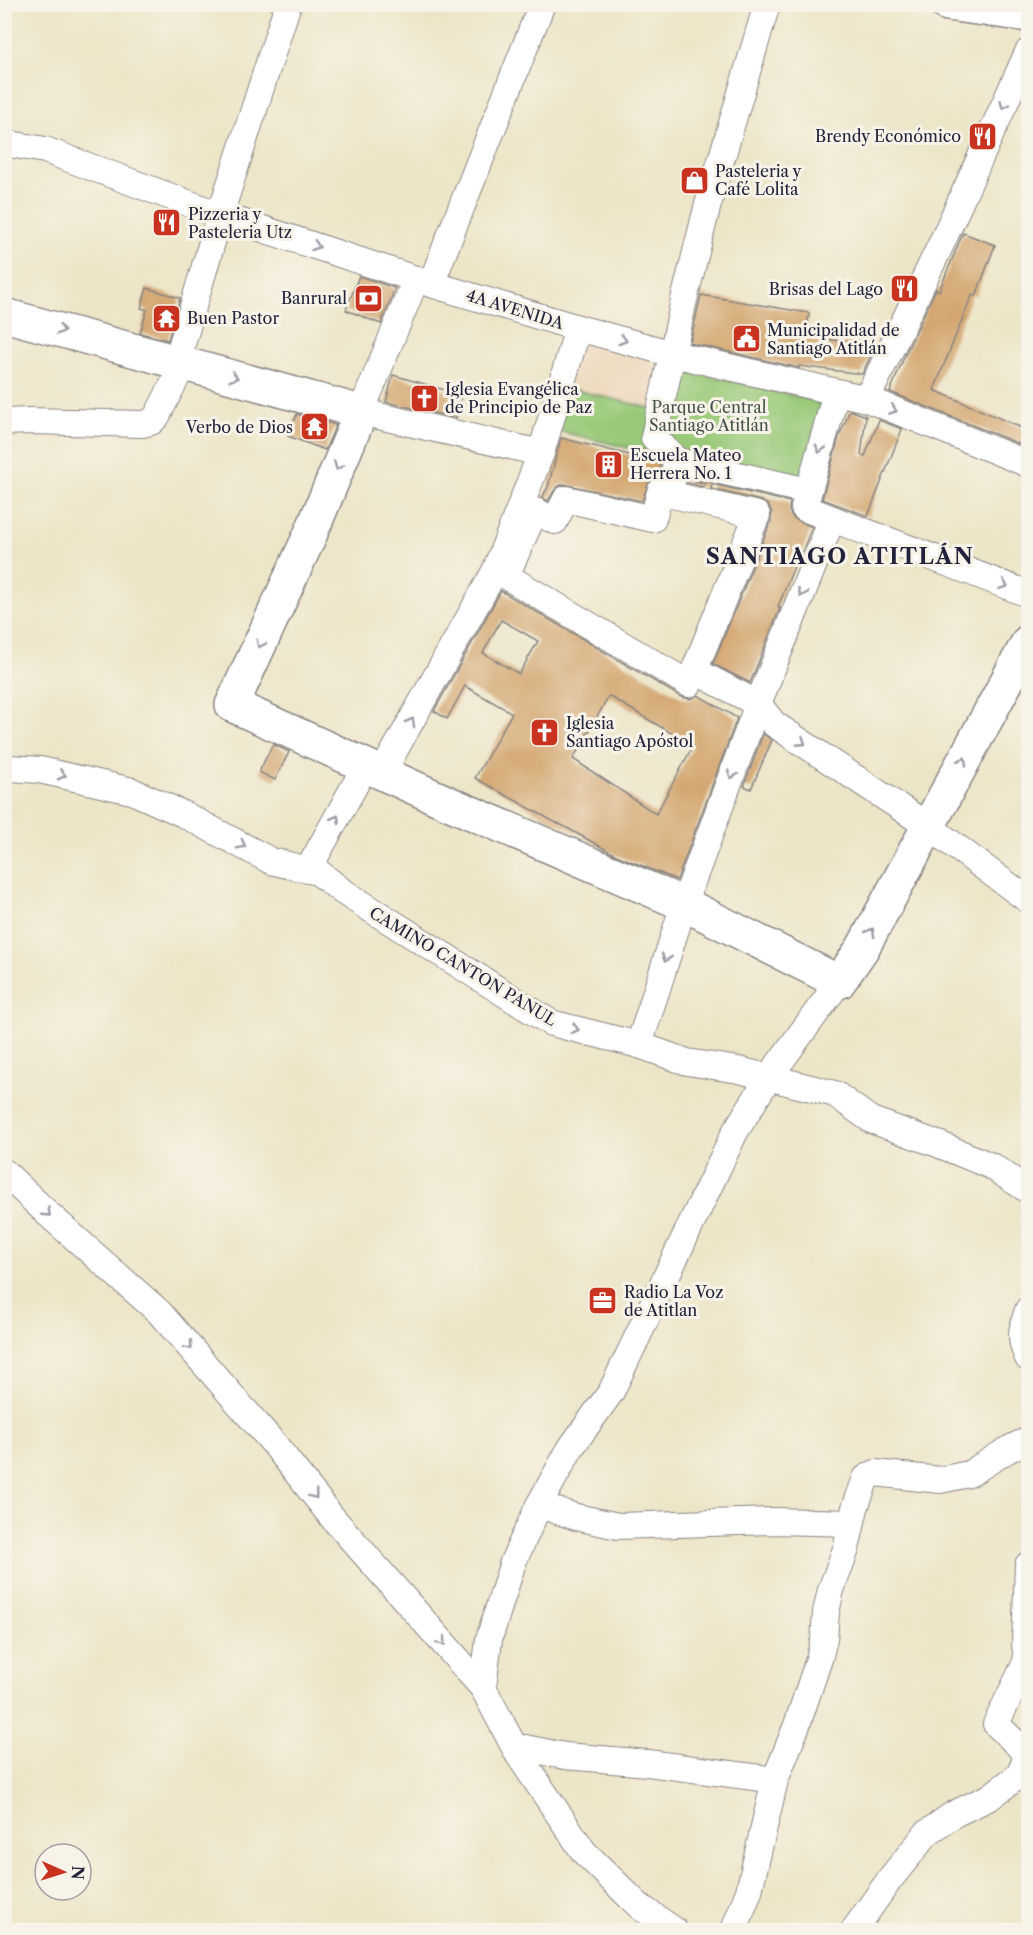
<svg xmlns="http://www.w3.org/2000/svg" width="1033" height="1935" font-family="'Libre Caslon Text',serif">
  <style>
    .built { fill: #edd7bb }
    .green { fill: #99c978; stroke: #5e765a; stroke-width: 1.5 }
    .building { fill: #d3a66f; fill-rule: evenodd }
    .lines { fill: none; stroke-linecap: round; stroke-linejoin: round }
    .minor-casing { stroke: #888482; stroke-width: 28 }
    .major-casing { stroke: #888482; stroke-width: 36 }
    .minor { stroke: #fff; stroke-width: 26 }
    .major { stroke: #fff; stroke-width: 33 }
    .oneway { stroke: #9c9ca7 }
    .labels { text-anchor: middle; stroke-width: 6; stroke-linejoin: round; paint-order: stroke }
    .poi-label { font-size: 16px; fill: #22223b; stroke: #f7f3e8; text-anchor: start }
    .street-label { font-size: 16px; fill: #22223b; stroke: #f7f3e8 }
    .park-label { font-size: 16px; fill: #46544d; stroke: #f7f3e8 }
    .district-label { font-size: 22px; font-weight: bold; letter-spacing: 1.5px; fill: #22223b; stroke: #f7f3e8 }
  </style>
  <rect width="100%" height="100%" fill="#f7f3e8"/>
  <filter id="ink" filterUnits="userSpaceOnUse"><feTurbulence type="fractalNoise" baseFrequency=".0167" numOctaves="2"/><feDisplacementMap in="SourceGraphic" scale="12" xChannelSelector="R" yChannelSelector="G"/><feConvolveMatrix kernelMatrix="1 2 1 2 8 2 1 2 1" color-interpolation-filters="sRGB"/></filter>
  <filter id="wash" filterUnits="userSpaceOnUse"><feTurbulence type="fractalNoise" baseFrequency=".008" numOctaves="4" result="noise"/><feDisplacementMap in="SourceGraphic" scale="24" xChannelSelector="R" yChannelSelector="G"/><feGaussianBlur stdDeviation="1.35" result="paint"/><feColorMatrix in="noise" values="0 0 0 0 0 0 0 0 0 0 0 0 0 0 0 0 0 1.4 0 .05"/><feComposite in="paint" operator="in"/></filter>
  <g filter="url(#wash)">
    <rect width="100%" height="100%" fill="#ede5c8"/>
    <!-- built -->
    <polygon class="built" points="579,332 668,355 644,452 551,429"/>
    <!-- green -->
    <g class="green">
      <polygon points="678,368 821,402 802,477 673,450 663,433"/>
      <polygon points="568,388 654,409 644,452 558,431"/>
    </g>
    <g id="blocks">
      <!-- building -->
      <g class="building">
        <polygon points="963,233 995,245 976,296 972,295 934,390 1029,431 1029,448 890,392 905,355 936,289 939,291"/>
        <polygon points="359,276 395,288 381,324 346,310"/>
        <polygon points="147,288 180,298 168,340 140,333 147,310 141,308"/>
        <polygon points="701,295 809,313 806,337 875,345 874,349 862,374 799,366 799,368 690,343"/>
        <polygon points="393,375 462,395 456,418 386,402"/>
        <polygon points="850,410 866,416 861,455 865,456 879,420 902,429 868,516 822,499 839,437"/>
        <polygon points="297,414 336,425 325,450 288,436"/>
        <polygon points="561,438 657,462 660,465 657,477 649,482 642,501 563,484 556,488 548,501 542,498 548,487"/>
        <polygon points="688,479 705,483 704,487 687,483"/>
        <polygon points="712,484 790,502 789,511 793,518 812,527 799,560 797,559 778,607 780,608 750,683 713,664 771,521 772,513 768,505 761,501 711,489"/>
        <path d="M501,591L681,697L690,699L698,695L737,718L677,880L616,855L558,823V824L475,778L512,713L465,686L447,719L434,711ZM501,620L538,641L519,674L483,653ZM609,696L693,746L656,814L573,759Z"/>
        <polygon points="763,734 772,740 751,789 744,786"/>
        <polygon points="273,744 289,752 275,780 259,772"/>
      </g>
    </g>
  </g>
  <g filter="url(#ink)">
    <use href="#blocks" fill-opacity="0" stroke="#888482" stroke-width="1.5"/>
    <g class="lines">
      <defs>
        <g id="minor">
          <polyline points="4,143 45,150 220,215 431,284 578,328 673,354 867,399 1028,464"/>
          <polyline points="416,279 361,412 541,453"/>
          <polyline points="431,284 542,4"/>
          <polyline points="177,361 220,215 288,4"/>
          <polyline points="836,393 804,508 1028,594"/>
          <polyline points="867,399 943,240 1028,52"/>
          <polyline points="4,422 31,421 143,424 151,422 157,416 184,363"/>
          <polyline points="677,461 808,491"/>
          <polygon points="660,492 757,515 689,684 506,576 535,511 555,521 566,499 653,519"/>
          <polyline points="669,493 677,461 654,437 684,300 707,208 767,4"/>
          <polyline points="695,671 758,704 774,724 928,826 1028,900"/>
          <polyline points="4,765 10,768 40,770 132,791 183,814 271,861 318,872 342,891 551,1023 639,1045 687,1062 739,1070 835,1094 871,1120 938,1144 991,1166 1028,1190"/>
          <polyline points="382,773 495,571 541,453 578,328"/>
          <polyline points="308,870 366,765"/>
          <polyline points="639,1045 684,904 758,704 832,519"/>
          <polyline points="4,1172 48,1214 159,1312 275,1445 331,1516 483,1688 518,1754 584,1852 639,1906 674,1930"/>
          <path d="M1028,1310C1021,1330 1019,1339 1028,1358"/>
          <polyline points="539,1505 576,1517 618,1526 774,1521 851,1523"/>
          <polyline points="1028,1565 1025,1644 1027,1660 996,1724 1028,1755"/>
          <polyline points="483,1688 489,1639 513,1562 539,1505 570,1449 611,1392 735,1132 769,1077 839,982"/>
          <polyline points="518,1754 525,1748 565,1756 648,1763 775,1780"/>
          <polyline points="734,1930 749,1891 775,1780 797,1725 819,1659 824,1639 826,1612 831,1590 846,1549 855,1508 866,1478 875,1473 940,1480 969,1474 1009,1449 1028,1440"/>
          <polyline points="854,1930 890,1879 927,1833 954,1814 990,1797 1018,1776 1028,1755"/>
        </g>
        <g id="major">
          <polyline points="947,4 1028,15"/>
          <polyline points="4,315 361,412 311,533 232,705 446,802 684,904 839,982 862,949 1028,642"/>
        </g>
      </defs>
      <!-- minor casing -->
      <use href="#minor" class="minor-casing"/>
      <!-- major casing -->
      <use href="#major" class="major-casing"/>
      <!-- minor -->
      <use href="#minor" class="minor"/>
      <!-- major -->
      <use href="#major" class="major"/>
    </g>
    <!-- one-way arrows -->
    <defs><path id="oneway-chevron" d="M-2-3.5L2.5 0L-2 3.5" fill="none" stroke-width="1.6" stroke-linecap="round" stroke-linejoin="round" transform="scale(1.5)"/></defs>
    <g class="oneway">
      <use href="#oneway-chevron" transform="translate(1004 105) rotate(114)"/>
      <use href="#oneway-chevron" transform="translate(316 246) rotate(18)"/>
      <use href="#oneway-chevron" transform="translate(61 330) rotate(15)"/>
      <use href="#oneway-chevron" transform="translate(623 340) rotate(16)"/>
      <use href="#oneway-chevron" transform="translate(234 377) rotate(16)"/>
      <use href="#oneway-chevron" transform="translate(893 410) rotate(22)"/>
      <use href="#oneway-chevron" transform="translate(820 449) rotate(106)"/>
      <use href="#oneway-chevron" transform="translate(338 466) rotate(112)"/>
      <use href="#oneway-chevron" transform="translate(1004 585) rotate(21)"/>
      <use href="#oneway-chevron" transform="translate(802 593) rotate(112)"/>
      <use href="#oneway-chevron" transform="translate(260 644) rotate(115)"/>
      <use href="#oneway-chevron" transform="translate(411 722) rotate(-61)"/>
      <use href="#oneway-chevron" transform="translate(802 742) rotate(33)"/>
      <use href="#oneway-chevron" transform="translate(963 761) rotate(-61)"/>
      <use href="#oneway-chevron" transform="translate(62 775) rotate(13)"/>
      <use href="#oneway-chevron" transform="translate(732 775) rotate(110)"/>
      <use href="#oneway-chevron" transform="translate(336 819) rotate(-61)"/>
      <use href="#oneway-chevron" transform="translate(242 845) rotate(28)"/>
      <use href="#oneway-chevron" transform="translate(871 932) rotate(-62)"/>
      <use href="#oneway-chevron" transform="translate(666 958) rotate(108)"/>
      <use href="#oneway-chevron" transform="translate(575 1029) rotate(14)"/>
      <use href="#oneway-chevron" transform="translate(47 1213) rotate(43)"/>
      <use href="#oneway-chevron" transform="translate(189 1346) rotate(49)"/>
      <use href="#oneway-chevron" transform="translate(314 1495) rotate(52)"/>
      <use href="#oneway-chevron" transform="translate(442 1642) rotate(49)"/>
    </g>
  </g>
  <!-- icons -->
  <defs>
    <symbol id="restaurant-square" viewBox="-11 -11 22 22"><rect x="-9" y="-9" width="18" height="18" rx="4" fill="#c8321e" stroke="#f7f3e8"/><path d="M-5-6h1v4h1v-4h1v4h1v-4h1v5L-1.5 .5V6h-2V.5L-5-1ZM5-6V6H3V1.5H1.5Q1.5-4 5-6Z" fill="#fff"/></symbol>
    <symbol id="shop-square" viewBox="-11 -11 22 22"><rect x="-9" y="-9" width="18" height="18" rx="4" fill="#c8321e" stroke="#f7f3e8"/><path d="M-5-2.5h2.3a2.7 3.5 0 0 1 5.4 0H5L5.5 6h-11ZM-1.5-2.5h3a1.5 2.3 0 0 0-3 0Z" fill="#fff"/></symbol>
    <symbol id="bank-square" viewBox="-11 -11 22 22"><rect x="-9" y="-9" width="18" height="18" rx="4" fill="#c8321e" stroke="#f7f3e8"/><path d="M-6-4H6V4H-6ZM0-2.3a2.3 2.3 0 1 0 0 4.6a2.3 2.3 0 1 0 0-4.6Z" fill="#fff"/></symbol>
    <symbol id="temple-square" viewBox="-11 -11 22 22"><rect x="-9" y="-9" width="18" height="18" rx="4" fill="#c8321e" stroke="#f7f3e8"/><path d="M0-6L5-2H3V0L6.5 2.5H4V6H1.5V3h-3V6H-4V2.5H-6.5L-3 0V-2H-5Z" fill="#fff"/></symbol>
    <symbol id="civic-square" viewBox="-11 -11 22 22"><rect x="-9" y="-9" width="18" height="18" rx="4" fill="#c8321e" stroke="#f7f3e8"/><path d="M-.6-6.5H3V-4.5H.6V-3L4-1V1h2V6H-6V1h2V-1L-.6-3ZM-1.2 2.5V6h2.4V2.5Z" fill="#fff"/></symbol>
    <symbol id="church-square" viewBox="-11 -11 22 22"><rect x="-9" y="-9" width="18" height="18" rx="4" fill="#c8321e" stroke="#f7f3e8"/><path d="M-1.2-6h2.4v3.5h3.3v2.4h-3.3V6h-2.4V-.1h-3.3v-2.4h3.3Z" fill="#fff"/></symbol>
    <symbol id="building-square" viewBox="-11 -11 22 22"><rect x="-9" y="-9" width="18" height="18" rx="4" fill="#c8321e" stroke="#f7f3e8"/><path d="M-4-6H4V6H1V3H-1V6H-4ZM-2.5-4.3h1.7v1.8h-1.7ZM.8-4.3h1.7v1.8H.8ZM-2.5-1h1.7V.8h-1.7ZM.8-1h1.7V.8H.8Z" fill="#fff"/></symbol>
    <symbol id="office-square" viewBox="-11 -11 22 22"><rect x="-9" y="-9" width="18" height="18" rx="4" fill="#c8321e" stroke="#f7f3e8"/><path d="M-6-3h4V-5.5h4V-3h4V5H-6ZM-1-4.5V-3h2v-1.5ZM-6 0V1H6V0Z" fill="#fff"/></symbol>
  </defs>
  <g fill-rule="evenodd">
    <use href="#restaurant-square" x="966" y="120" width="33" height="33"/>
    <use href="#shop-square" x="678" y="164" width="33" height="33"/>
    <use href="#restaurant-square" x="150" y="206" width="33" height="33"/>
    <use href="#restaurant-square" x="888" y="272" width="33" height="33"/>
    <use href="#bank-square" x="352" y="282" width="33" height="33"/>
    <use href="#temple-square" x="150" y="302" width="33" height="33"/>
    <use href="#civic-square" x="730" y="322" width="33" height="33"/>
    <use href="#church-square" x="408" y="382" width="33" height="33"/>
    <use href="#temple-square" x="298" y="410" width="33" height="33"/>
    <use href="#building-square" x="592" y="448" width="33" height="33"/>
    <use href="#church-square" x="528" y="716" width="33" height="33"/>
    <use href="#office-square" x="586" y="1284" width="33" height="33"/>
  </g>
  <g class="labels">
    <!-- poi labels -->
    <g class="poi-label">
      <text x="961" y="142" text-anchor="end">Brendy Económico</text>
      <text x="715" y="177">Pasteleria y<tspan x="715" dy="18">Café Lolita</tspan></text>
      <text x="188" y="220">Pizzeria y<tspan x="188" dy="18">Pasteleria Utz</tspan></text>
      <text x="883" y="295" text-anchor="end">Brisas del Lago</text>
      <text x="347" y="304" text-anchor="end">Banrural</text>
      <text x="187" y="324">Buen Pastor</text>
      <text x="767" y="336">Municipalidad de<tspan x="767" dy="18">Santiago Atitlán</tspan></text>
      <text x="445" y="395">Iglesia Evangélica<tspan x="445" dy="18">de Principio de Paz</tspan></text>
      <text x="293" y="433" text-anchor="end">Verbo de Dios</text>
      <text x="630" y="461">Escuela Mateo<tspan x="630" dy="18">Herrera No. 1</tspan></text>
      <text x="566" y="729">Iglesia<tspan x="566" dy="18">Santiago Apóstol</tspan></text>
      <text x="624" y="1298">Radio La Voz<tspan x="624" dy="18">de Atitlan</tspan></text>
    </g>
    <!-- street labels -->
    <g class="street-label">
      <text transform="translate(515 309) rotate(17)" y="6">4A AVENIDA</text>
      <text transform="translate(463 966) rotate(31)" y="6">CAMINO CANTON PANUL</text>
    </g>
    <!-- park labels -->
    <g class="park-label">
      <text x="709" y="413">Parque Central<tspan x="709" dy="18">Santiago Atitlán</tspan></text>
    </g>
    <!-- district labels -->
    <g class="district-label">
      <text x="840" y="564">SANTIAGO ATITLÁN</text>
    </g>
  </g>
  <!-- margin -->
  <rect width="1033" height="1935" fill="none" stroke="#f7f3e8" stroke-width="24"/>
  <!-- north arrow -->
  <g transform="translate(63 1872) rotate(93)"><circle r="28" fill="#f7f3e8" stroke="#a29fa3" stroke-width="1.5"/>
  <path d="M0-4.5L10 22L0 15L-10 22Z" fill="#c8321e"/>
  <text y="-9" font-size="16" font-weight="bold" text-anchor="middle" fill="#22223b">N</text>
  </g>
</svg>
